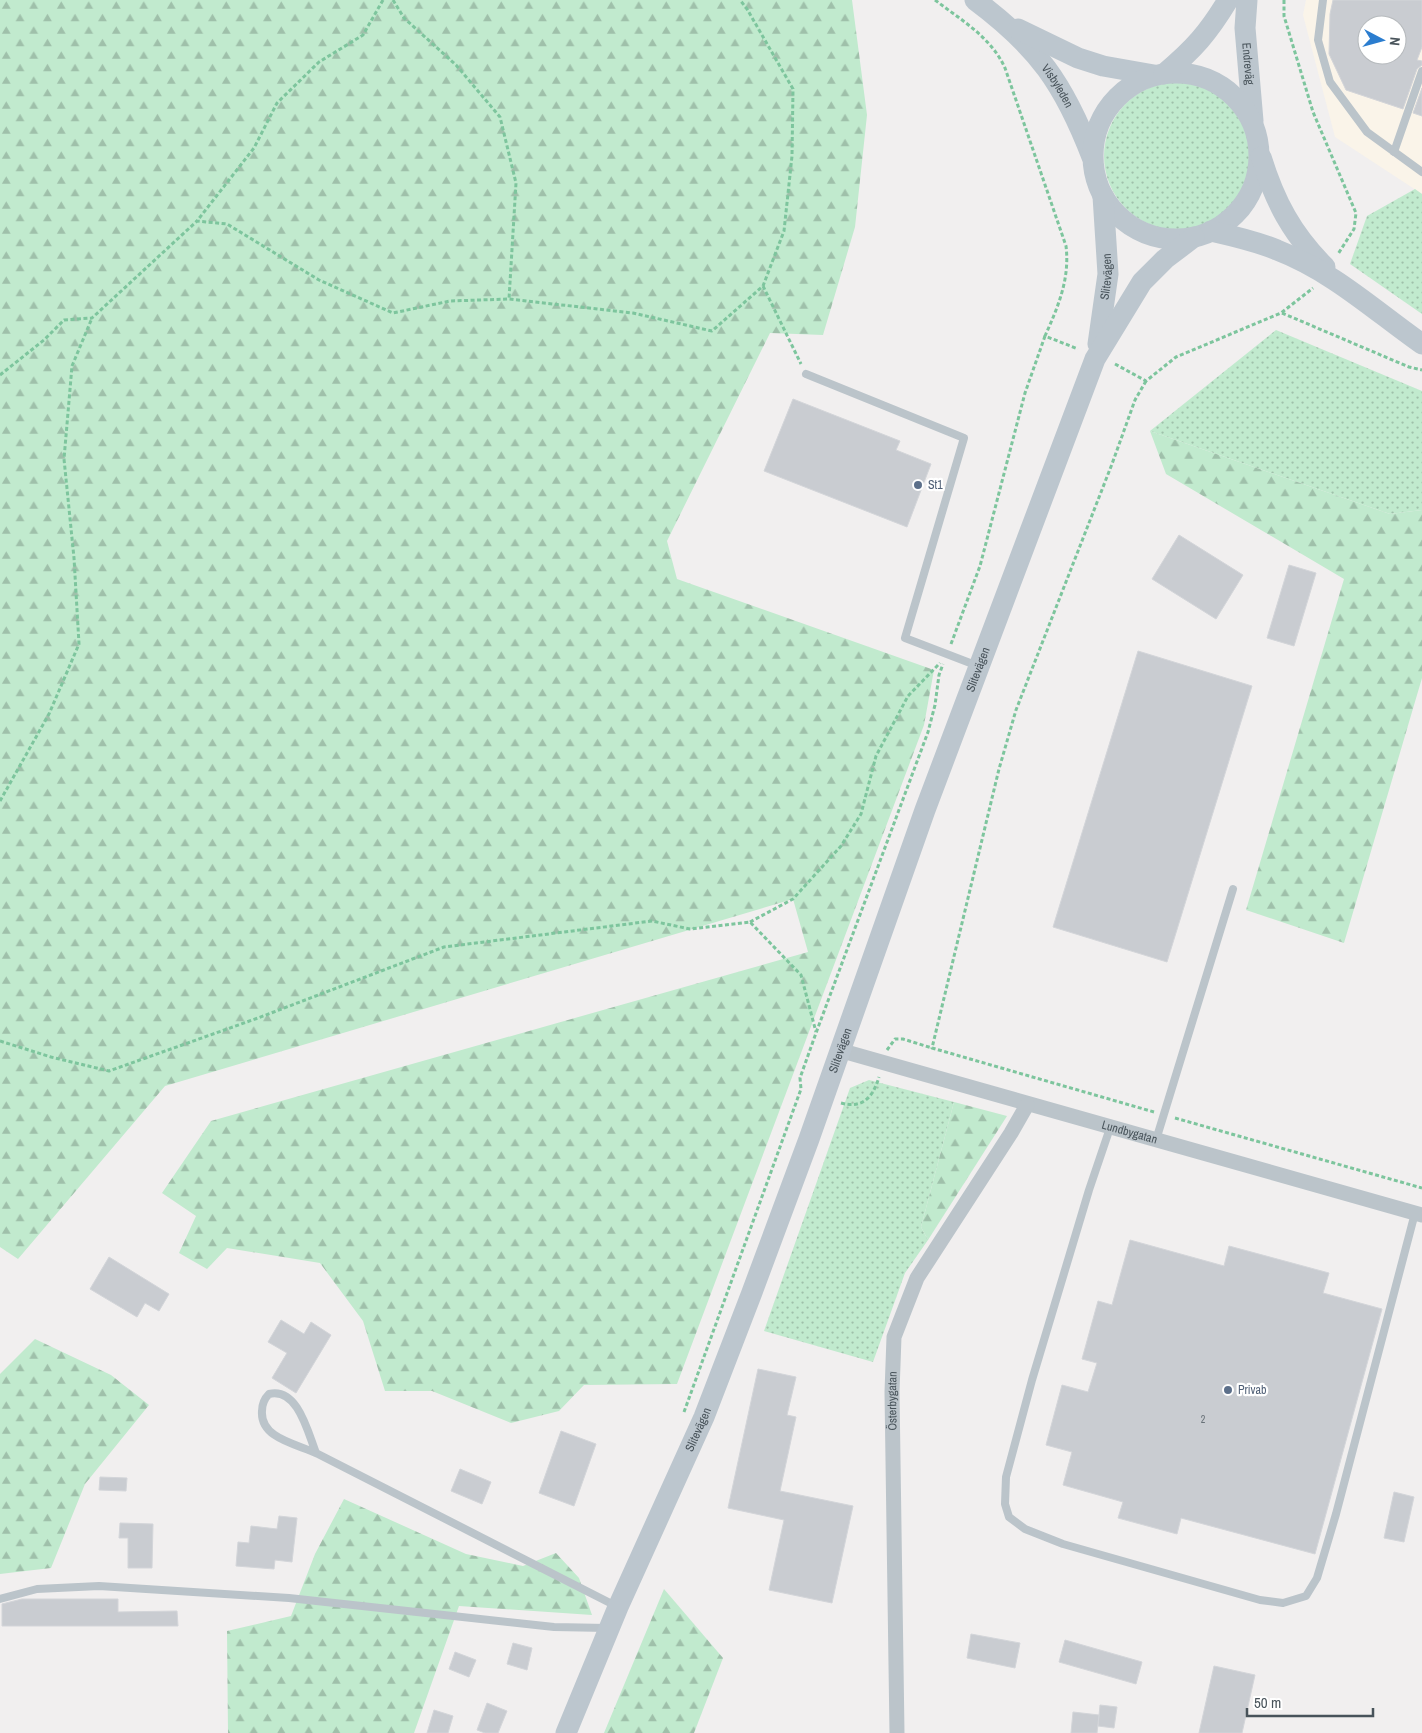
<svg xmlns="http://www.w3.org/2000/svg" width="1422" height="1733" font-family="'Archivo Narrow',sans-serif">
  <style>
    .commercial { fill: #faf4e9; fill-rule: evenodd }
    .grass { fill: url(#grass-dots) }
    .forest { fill: url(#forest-firs) }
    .building { fill: #c9ccd1; stroke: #d3d5d9; fill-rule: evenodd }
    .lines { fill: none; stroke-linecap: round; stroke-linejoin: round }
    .path { stroke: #7dc59d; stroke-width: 3; stroke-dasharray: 4 2.5; stroke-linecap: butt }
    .service { stroke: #bbc4ca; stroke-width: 8 }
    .minor { stroke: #bbc4ca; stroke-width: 15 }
    .secondary { stroke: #bcc6ce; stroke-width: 21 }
    .service-dot { fill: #5c6f8a; stroke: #fff; stroke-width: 2 }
    .labels { text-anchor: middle; stroke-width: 4.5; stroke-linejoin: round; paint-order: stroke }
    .number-label { font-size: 10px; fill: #687178 }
    .street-label { font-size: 12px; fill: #48535a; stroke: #fff }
    .service-label { font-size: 12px; fill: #4e5e75; stroke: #fff; text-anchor: start }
  </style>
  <defs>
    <pattern id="grass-dots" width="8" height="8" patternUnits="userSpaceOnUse" patternTransform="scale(1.25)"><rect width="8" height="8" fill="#c1eace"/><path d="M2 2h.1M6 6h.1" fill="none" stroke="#9fc0aa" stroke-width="1.8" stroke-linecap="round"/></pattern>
    <pattern id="forest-firs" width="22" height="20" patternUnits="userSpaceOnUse" patternTransform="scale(1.25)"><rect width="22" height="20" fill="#c1eace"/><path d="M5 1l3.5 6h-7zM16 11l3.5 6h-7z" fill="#9fc0aa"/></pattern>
  </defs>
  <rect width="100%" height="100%" fill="#f1efef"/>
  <!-- commercial -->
  <path class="commercial" d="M1306,0H1422V194L1335,137L1303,15ZM1367,25H1397V55H1367Z"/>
  <!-- grass -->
  <g class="grass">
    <circle cx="1178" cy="156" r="74"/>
    <polygon points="1415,189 1422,194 1422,314 1350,264 1367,216"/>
    <polygon points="1276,330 1422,391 1422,510 1390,514 1150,431"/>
    <polygon points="869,1080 954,1102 921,1227 928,1240 905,1273 873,1362 764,1331 850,1088"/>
  </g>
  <!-- forest -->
  <g class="forest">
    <polygon points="0,0 852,0 867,115 855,227 823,335 770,333 667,541 677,579 934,670 924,725 677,1384 584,1385 559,1411 511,1423 432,1391 385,1391 363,1321 320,1263 227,1248 207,1269 179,1253 196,1216 162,1193 211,1121 808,952 793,899 165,1086 18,1259 0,1247"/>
    <polygon points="1150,431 1390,514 1422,510 1422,678 1344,943 1246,910 1344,579 1166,474"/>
    <polygon points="954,1102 1007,1116 928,1240 921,1227"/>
    <polygon points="35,1339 111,1375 149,1405 85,1484 51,1568 0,1574 0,1374"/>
    <polygon points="344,1499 466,1554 523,1566 556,1553 579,1578 592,1615 459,1606 414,1733 228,1733 227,1631 291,1616 315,1554"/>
    <polygon points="664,1589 723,1658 694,1733 604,1733"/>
  </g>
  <!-- building -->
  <g class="building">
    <path d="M1333,0H1422V47L1417,60L1422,61V65L1417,69L1403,109L1346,90L1329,54L1330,14ZM1367,25H1397V55H1367Z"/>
    <polygon points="1422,88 1422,116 1413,113"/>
    <polygon points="793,399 900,441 896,450 931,464 907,527 764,471"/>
    <polygon points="1179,535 1243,575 1216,619 1152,579"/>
    <polygon points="1289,565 1316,573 1294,646 1267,638"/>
    <polygon points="1138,651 1252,686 1167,962 1053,927"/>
    <polygon points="1130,1240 1224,1266 1229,1246 1329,1273 1323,1293 1382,1309 1315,1554 1181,1518 1177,1534 1118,1518 1123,1502 1063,1485 1072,1452 1046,1445 1062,1385 1088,1392 1097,1363 1082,1359 1098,1301 1112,1305"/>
    <polygon points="109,1257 169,1294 159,1311 145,1303 137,1317 90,1289"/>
    <polygon points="281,1320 304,1334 311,1322 331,1335 296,1393 272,1378 287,1353 268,1342"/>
    <polygon points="758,1369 796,1377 787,1415 796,1417 780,1491 853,1506 832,1603 769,1590 784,1520 728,1508"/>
    <polygon points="561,1431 596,1444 574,1506 539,1493"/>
    <polygon points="460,1469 491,1482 482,1504 451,1491"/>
    <polygon points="100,1477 127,1478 126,1491 99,1490"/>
    <polygon points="1394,1492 1414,1497 1404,1542 1384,1538"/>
    <polygon points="279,1516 297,1518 292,1562 275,1560 274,1569 236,1566 238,1542 249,1543 251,1526 277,1529"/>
    <polygon points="120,1523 153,1524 152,1568 128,1568 128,1538 119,1538"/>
    <polygon points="22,1599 118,1599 118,1612 177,1611 178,1626 2,1626 2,1604"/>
    <polygon points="971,1634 1020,1643 1015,1668 967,1658"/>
    <polygon points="1065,1640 1142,1662 1136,1684 1059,1662"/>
    <polygon points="513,1643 532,1648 527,1670 507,1664"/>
    <polygon points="455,1652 476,1660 469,1677 449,1669"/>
    <polygon points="1214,1666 1255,1675 1242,1733 1199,1733"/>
    <polygon points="487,1703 507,1711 498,1733 485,1733 477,1730"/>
    <polygon points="1100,1705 1117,1707 1114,1728 1098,1726"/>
    <polygon points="434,1710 453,1716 448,1733 427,1733"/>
    <polygon points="1073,1712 1099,1715 1097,1733 1071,1733"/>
  </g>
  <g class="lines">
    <!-- path -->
    <g class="path">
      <polyline points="383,0 363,35 319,62 277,103 254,148 197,221 227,224 319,280 393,313 450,301 509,299 633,313 712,331 763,286 784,231 792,156 793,89 747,9 740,0"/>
      <polyline points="393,0 404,18 456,65 500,117 516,183 509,299"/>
      <path d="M935,0C961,20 991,37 1005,68L1066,246C1070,279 1058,307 1045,336L1078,349"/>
      <polyline points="1284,0 1284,16 1313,112 1356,213 1354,229 1338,254"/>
      <polyline points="763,286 801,364"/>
      <polyline points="1282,313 1409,367 1422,370"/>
      <polyline points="1115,364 1146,381 1176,357 1281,313 1313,288"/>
      <polyline points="0,375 44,340 64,320 92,318 197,221"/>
      <polyline points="1146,381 1135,400 1112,464 1016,710 999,769 932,1048 1154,1112"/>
      <polyline points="951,644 980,566 1025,393 1045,336"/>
      <polyline points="0,801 49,714 79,644 74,558 64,459 72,366 92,318"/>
      <polyline points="750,922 793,899 841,846 861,814 876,756 908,696 940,663"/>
      <polyline points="0,1041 51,1057 109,1071 258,1018 444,947 652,921 690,929 750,922 801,975 816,1032"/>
      <polyline points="887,1050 895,1039 903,1039 932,1048"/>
      <path d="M841,1103C863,1109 873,1097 879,1077"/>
      <polyline points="1175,1118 1422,1188"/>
      <polyline points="684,1412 801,1089 800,1078 816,1033 928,732 935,705 939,675 943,664"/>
    </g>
    <!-- service -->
    <g class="service">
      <polyline points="1323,0 1318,40 1330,82 1367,132 1422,172"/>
      <polyline points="1394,152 1422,71"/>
      <polyline points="806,374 964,438 905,638 978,666"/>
      <polyline points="1110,1128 1089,1190 1032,1380 1006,1477 1005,1504 1009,1517 1025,1529 1063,1544 1260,1600 1283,1603 1306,1596 1317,1578 1336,1514 1415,1213"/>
      <polyline points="1156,1140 1233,889"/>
      <path d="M316,1453C296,1444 260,1438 262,1411C262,1404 264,1399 269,1394C298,1387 308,1433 316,1453L616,1606"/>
      <polyline points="0,1599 37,1589 99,1586 289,1598 554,1627 607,1628"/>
    </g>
    <!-- minor -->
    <g class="minor">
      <path id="s1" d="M839,1050L1422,1215"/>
      <path id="s2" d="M897,1733L892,1392L894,1337L917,1278L1011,1133L1027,1105"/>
    </g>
    <!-- secondary -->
    <g class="secondary">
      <path id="s3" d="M975,0C1038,47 1064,84 1092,157"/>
      <path id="s4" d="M1247,0L1245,28L1253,121"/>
      <polyline points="1018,29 1078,58 1103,66 1154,75"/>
      <circle cx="1176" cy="156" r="83"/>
      <path d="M1164,74C1194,49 1208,33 1228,0"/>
      <path d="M1261,157C1275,202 1292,234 1325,267"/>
      <path d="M1211,231C1233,236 1256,241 1277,250C1332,271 1375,311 1422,344"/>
      <path id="s5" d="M1098,344L1108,274L1103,196"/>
      <path id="s6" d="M566,1733L618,1607L704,1417L751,1295L809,1139L925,810L1095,359L1142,282L1165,259L1194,237"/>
    </g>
  </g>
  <!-- markers -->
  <g class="service-dot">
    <circle cx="918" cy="485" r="5"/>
    <circle cx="1228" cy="1390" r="5"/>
  </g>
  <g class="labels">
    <!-- number labels -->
    <g class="number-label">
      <text x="1203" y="1423">2</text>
    </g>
    <!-- street labels -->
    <g class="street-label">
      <text dy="4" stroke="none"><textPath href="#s4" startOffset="64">Endreväg</textPath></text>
      <text dy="4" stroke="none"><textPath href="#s3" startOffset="120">Visbyleden</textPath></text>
      <text dy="4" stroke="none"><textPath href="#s5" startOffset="68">Slitevägen</textPath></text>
      <text dy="4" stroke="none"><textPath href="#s6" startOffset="1141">Slitevägen</textPath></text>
      <text dy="4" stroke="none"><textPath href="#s6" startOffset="736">Slitevägen</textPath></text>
      <text dy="4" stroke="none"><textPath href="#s1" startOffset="302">Lundbygatan</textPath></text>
      <text dy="4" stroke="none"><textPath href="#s2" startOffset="332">Österbygatan</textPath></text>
      <text dy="4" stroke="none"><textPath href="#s6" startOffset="331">Slitevägen</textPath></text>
    </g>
    <!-- service labels -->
    <g class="service-label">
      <text x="928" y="489">St1</text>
      <text x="1238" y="1394">Privab</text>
    </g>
  </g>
  <!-- north arrow -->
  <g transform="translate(1382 40) rotate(96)"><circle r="24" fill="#ffffff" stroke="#b6babd"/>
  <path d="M0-4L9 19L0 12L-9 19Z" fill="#2b7dcf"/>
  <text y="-8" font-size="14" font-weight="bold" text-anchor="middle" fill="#48535a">N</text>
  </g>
  <!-- scale -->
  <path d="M1247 1708v8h126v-8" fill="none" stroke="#48535a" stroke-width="2.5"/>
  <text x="1254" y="1708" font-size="15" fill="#48535a" stroke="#ffffff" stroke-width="4" paint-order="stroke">50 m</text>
</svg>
